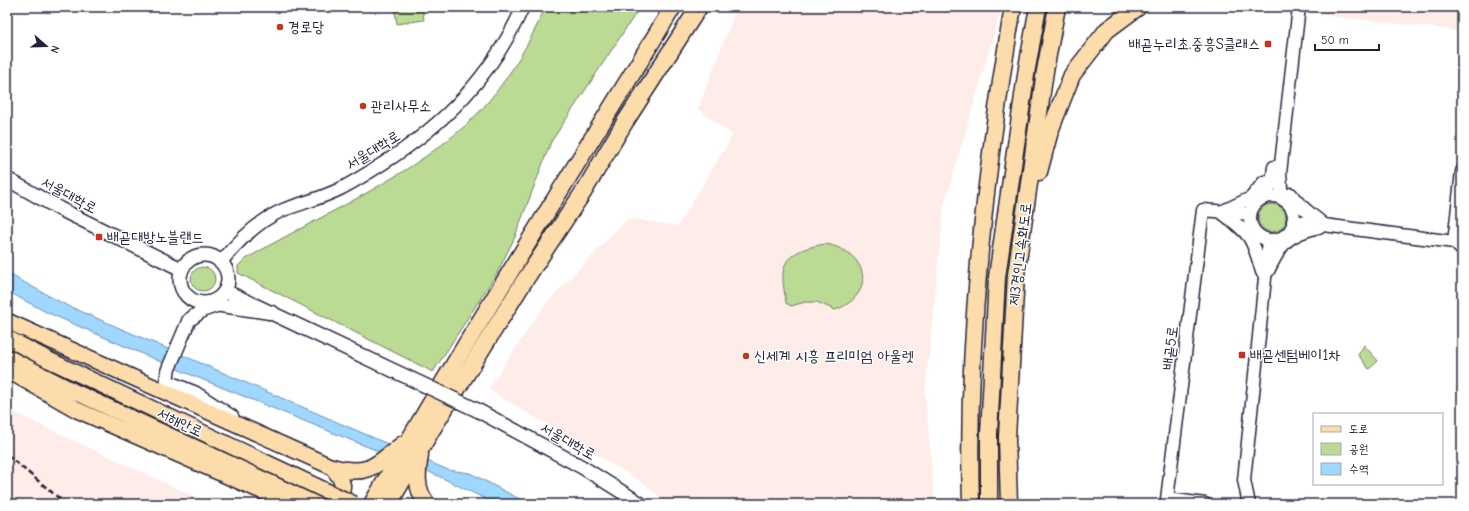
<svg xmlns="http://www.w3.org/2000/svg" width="1469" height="511" font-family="'Comic Neue','Poor Story',sans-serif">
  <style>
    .built { fill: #fdece8 }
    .green { fill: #bbda93; stroke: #6e7e67 }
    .water { fill: #9fd7ff; stroke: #6d8fb1 }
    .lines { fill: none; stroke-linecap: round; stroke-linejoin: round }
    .tertiary-casing { stroke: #22223b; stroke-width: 15 }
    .secondary-casing { stroke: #22223b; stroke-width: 16 }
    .primary-casing { stroke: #22223b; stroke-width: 18 }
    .trunk-casing { stroke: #22223b; stroke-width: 19 }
    .tertiary { stroke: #fff; stroke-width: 12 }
    .secondary { stroke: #fff; stroke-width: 13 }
    .primary { stroke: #fddcac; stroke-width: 15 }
    .trunk { stroke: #fddcac; stroke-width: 16 }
    .rail { stroke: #22223b; stroke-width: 2.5; stroke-dasharray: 6 3; stroke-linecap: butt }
    .secondary-bridge-casing { stroke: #22223b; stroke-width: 16; stroke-linecap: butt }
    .primary-bridge-casing { stroke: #22223b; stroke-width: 18; stroke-linecap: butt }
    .secondary-bridge { stroke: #fff; stroke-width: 13 }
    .primary-bridge { stroke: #fddcac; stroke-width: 15 }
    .poi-dot { fill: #c8321e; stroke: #fff; stroke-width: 1.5 }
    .labels { text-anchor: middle; stroke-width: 3; stroke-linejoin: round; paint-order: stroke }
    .poi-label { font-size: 15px; fill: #22223b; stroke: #fff; text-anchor: start }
    .street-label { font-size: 15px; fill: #22223b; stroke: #fff }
  </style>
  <rect width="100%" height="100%" fill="#fff"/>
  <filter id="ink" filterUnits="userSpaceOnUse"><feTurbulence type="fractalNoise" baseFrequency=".025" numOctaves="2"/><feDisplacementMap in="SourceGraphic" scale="8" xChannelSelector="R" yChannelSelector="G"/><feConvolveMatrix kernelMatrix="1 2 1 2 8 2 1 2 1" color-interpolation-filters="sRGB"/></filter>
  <g filter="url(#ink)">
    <!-- built -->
    <g class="built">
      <polygon points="737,7 1002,7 944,205 925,393 935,504 668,504 646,485 488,389 544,306 628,218 678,226 733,135 698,109"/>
      <polygon points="1321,7 1462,7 1462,31 1320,15"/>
      <polygon points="7,408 30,420 210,504 7,504"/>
    </g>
    <!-- green -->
    <g class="green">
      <polygon points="394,7 422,7 424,20 397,24"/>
      <path d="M545,7H640L551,142L514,239L497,273L433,372L238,273V266L244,260C318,216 400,183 466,125C499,95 529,47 545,7Z"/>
      <circle cx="1272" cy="218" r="14"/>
      <path d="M826,244C869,252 877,295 835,310L817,302H805L791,306L786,303C785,293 781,278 784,268C788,251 812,246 826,244Z"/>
      <circle cx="203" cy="279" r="12"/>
      <polygon points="1364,345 1378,361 1369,369 1358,355"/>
    </g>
    <!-- water -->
    <polygon class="water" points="7,273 64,304 448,470 470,473 529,504 496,504 434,474 184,372 46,312 7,291"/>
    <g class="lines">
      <defs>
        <g id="tertiary">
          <polyline points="1462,171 1454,242 1462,250"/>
          <path d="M1291,194C1299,207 1313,215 1324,225"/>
          <circle cx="1272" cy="218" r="22"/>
          <polyline points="1263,198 1272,182 1274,167"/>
          <polyline points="1284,200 1281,188 1280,173 1299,7"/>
          <polyline points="1293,221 1454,242"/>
          <path d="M221,262C238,241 258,221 283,210C302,203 322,198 340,189C354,182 368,173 382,164C445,124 492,76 523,7"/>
          <path d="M1268,271C1282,242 1287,235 1319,227"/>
          <path d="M1262,272C1252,236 1251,235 1221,212L1251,198L1264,182"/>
          <polyline points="1205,504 1167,499 1203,210 1250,214"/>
          <polyline points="1249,504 1244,480 1269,240"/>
        </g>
        <g id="secondary">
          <polyline points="7,179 60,209 181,269"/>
          <circle cx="204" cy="279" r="24"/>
          <polyline points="225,291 424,385"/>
          <polyline points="477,410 582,467 641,504"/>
          <polyline points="232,417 195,393 170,383 167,379 168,370 189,320 203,310 218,305 273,313"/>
        </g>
        <g id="primary">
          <path d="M7,321L332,467C344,482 347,487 335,504"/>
          <polyline points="7,338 49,360"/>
          <polyline points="7,357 73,391 317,504"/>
          <polyline points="7,370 77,410 291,504"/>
        </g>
        <g id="trunk">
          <polyline points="1039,172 1050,131 1072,75 1107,30 1138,7"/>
          <path d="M420,455C417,473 415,489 427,504"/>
          <path d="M332,467C368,477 375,466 403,444"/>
          <path d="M372,504C468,336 572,173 673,7"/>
          <polyline points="389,504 431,431 523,283 584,191 625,122 699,7"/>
          <path d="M971,504C966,338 985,171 1013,7"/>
          <polyline points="989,504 989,434 997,277 1027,68 1038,7"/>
          <polyline points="1009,504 1007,437 1016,275 1045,71 1057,7"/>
        </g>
      </defs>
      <!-- tertiary casing -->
      <use href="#tertiary" class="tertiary-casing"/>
      <!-- secondary casing -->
      <use href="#secondary" class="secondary-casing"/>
      <!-- primary casing -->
      <use href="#primary" class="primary-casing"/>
      <!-- trunk casing -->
      <use href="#trunk" class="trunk-casing"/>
      <!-- tertiary -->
      <use href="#tertiary" class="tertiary"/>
      <!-- secondary -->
      <use href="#secondary" class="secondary"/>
      <!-- primary -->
      <use href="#primary" class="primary"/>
      <!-- trunk -->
      <use href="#trunk" class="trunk"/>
      <!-- rail -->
      <polyline class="rail" points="7,455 66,504"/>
      <defs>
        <polyline id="secondary-bridge" points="424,385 477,410"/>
        <polyline id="primary-bridge" points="49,360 354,504"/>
      </defs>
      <!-- secondary-bridge casing -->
      <use href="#secondary-bridge" class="secondary-bridge-casing"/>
      <!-- primary-bridge casing -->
      <use href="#primary-bridge" class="primary-bridge-casing"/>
      <!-- secondary-bridge -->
      <use href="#secondary-bridge" class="secondary-bridge"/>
      <!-- primary-bridge -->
      <use href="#primary-bridge" class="primary-bridge"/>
    </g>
  </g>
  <!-- markers -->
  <g class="poi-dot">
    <circle cx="280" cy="27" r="4"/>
    <rect x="1264" y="40" width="8" height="8" rx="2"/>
    <circle cx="363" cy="106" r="4"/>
    <rect x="95" y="233" width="8" height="8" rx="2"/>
    <rect x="1238" y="351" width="8" height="8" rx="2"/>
    <circle cx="746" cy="356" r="4"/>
  </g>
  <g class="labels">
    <!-- poi labels -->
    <g class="poi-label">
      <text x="288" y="32">경로당</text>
      <text x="1260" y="49" text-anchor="end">배곧누리초.중흥S클래스</text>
      <text x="371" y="111">관리사무소</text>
      <text x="107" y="242">배곧대방노블랜드</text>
      <text x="1250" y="360">배곧센텀베이1차</text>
      <text x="754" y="361">신세계 시흥 프리미엄 아울렛</text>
    </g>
    <!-- street labels -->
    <g class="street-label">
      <text transform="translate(373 150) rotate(-32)" y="5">서울대학로</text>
      <text transform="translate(69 195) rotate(28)" y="5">서울대학로</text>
      <text transform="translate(1020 254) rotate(-83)" y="5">제3경인고속화도로</text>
      <text transform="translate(1170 348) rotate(-83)" y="5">배곧5로</text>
      <text transform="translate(180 422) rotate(25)" y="5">서해안로</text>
      <text transform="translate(568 441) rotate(29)" y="5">서울대학로</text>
    </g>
  </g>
  <!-- margin -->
  <rect width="1469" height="511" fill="none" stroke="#fff" stroke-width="24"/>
  <rect x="12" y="12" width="1445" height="487" fill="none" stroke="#22223b" stroke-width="1.5" filter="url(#ink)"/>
  <!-- legend -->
  <rect x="1313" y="413" width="130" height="72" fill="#ffffff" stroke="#a7a7b1"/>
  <rect x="1321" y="426" width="20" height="6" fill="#fddcac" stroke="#a7a7b1"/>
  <text x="1349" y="433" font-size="12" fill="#22223b">도로</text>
  <rect x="1321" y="443" width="20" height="12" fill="#bbda93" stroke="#a7a7b1"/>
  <text x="1349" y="453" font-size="12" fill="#22223b">공원</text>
  <rect x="1321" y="463" width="20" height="12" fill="#9fd7ff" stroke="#a7a7b1"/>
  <text x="1349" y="473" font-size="12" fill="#22223b">수역</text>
  <!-- north arrow -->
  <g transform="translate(46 46) rotate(110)" stroke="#ffffff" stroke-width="3" paint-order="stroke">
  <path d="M0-3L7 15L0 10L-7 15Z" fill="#22223b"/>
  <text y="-6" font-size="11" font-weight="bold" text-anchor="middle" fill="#22223b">N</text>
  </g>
  <!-- scale -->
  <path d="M1315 44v6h64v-6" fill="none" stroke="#22223b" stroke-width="2"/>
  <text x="1321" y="44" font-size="12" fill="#22223b" stroke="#ffffff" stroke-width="3" paint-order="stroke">50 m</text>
</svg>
